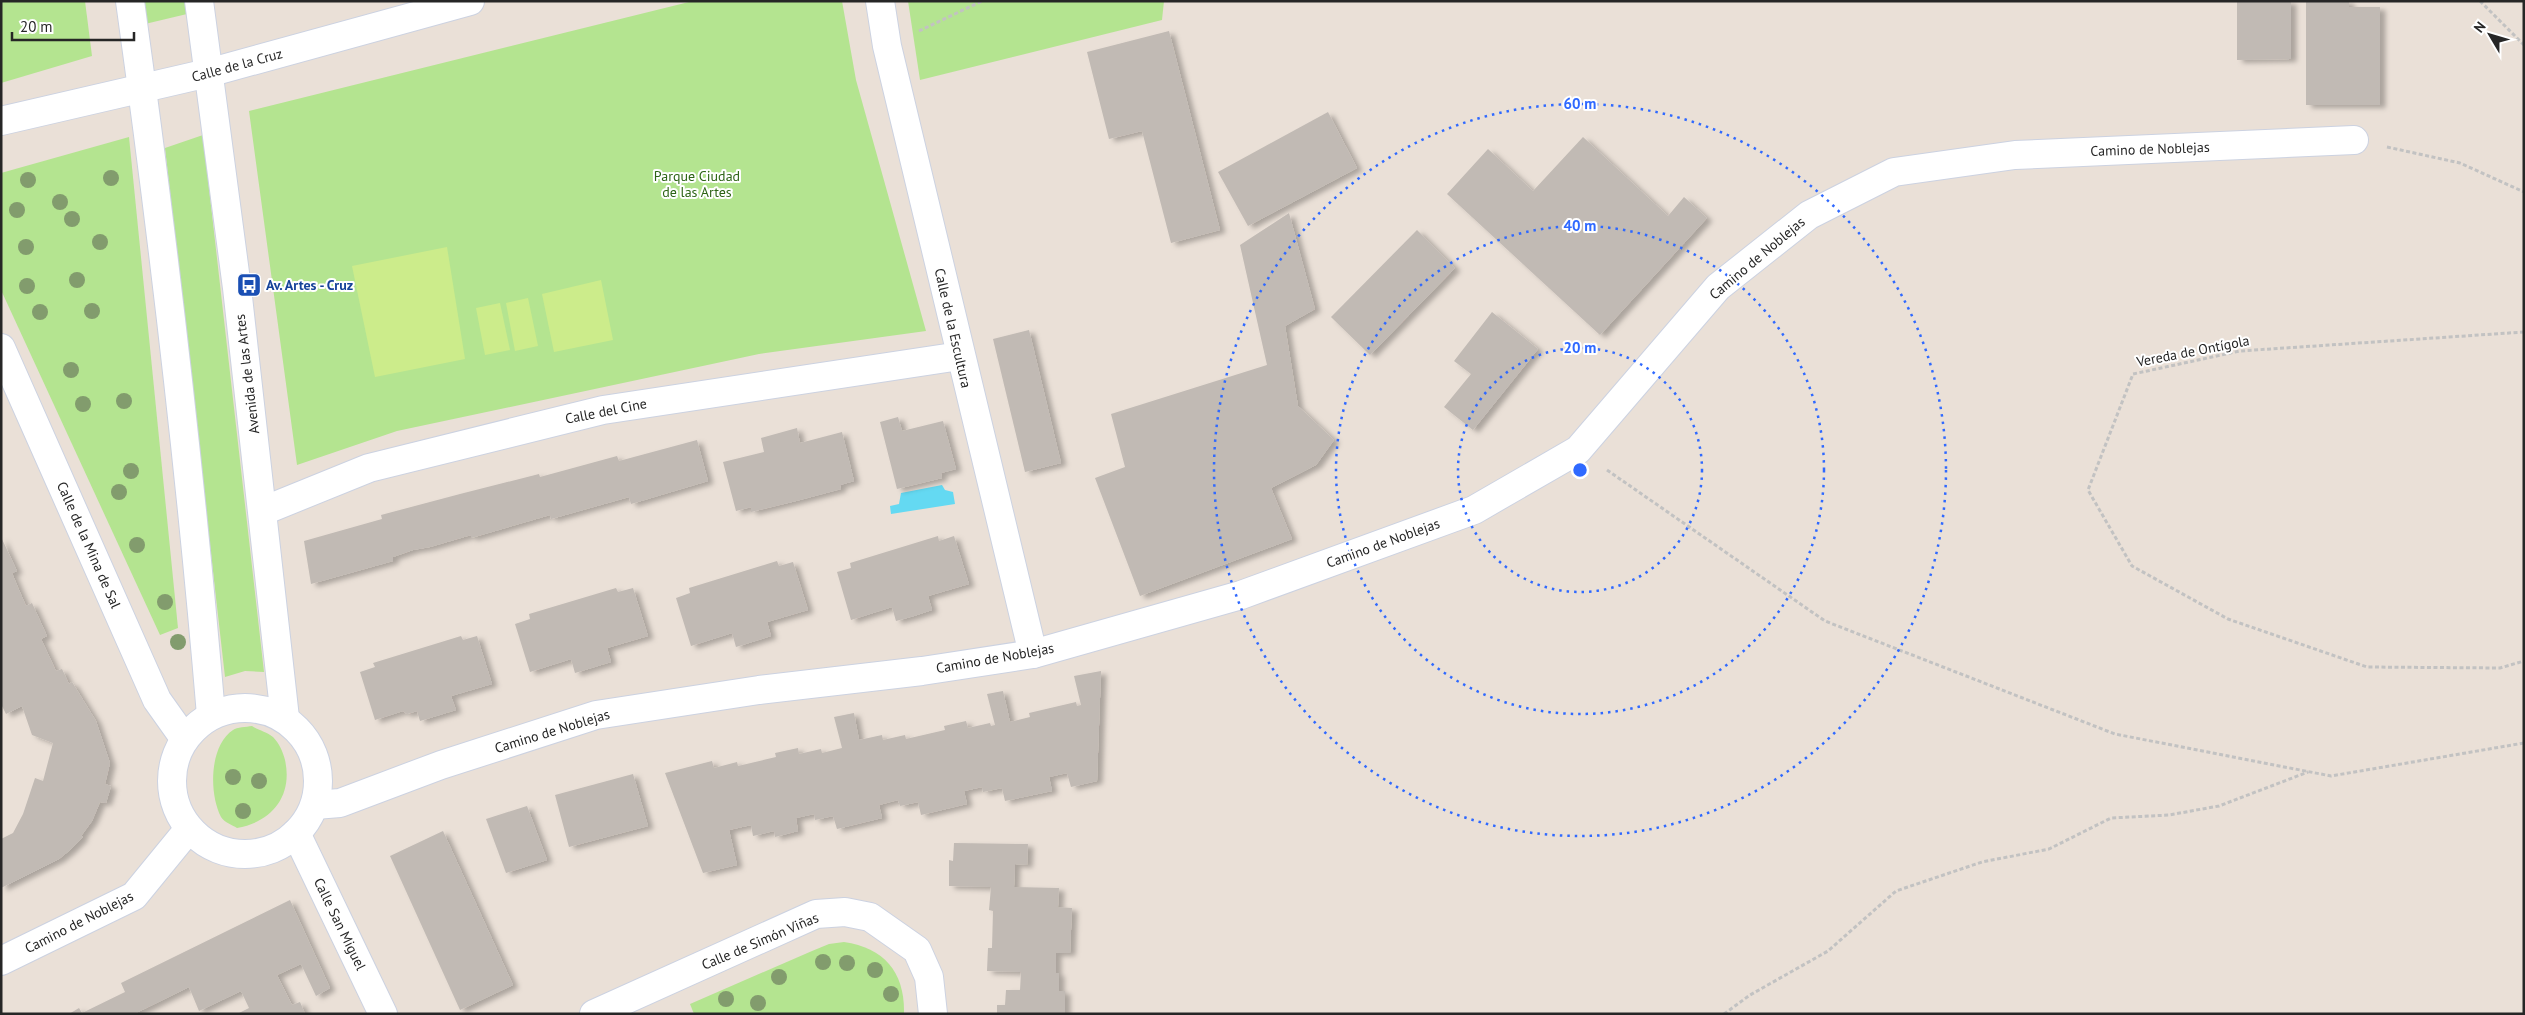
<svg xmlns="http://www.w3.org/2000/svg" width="2525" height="1015" font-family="'PT Sans',sans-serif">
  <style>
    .green { fill: #b4e490 }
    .pitch { fill: #ccec8b }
    .water { fill: #64d9f2 }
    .building { fill: #c1bab4; filter: url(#shadow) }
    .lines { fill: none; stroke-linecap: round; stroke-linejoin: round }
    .minor-casing { stroke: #ccd2e1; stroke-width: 30 }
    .path { stroke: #c2c2c2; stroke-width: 3; stroke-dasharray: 4 2.5; stroke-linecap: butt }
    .minor { stroke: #fff; stroke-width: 28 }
    .tree { fill: #829c6d }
    .ring { fill: none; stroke: #2f69ff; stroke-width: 2.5; stroke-dasharray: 2.5 5 }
    .labels { text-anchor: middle; stroke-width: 4; stroke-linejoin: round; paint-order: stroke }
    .street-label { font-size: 14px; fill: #262626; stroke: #fff }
    .park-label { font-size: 14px; fill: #2d6416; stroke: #fff }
    .transit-label { font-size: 14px; font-weight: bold; fill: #164399; stroke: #fff; text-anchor: start }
    .centre { fill: #2f69ff; stroke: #fff; stroke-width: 2.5 }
    .ring-label { font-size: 15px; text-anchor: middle; font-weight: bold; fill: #2f69ff; stroke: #fff; stroke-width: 4; stroke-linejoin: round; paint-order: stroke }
  </style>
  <defs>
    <filter id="shadow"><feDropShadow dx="5.5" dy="3" stdDeviation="2.5" flood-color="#0004"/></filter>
  </defs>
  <rect width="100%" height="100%" fill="#eae0d7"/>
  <!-- green -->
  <g class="green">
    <polygon points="1,1 85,1 92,56 1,83"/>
    <polygon points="142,1 185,1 187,14 145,24"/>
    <polygon points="693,1 842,1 856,80 926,331 759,354 397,431 297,465 249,111"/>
    <polygon points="908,1 1164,1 1162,20 920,80"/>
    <polygon points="203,135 264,672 245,671 225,677 165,148"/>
    <polygon points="129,137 178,628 160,635 1,290 1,173"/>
    <path d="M252,726C258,730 267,732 273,737C279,743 283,752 285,760C293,796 272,822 237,828C232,825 224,822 221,817C209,794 209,746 233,730C237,727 246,727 252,726Z"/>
    <path d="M844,942C885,948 905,973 904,1014H694L690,1004L812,951L829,944Z"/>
  </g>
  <!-- pitch -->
  <g class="pitch">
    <polygon points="447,247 465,359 375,377 352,266"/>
    <polygon points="601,280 613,340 554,352 542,294"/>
    <polygon points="528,298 538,346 515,351 506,303"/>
    <polygon points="500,303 510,350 485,355 476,308"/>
  </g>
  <!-- water -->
  <polygon class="water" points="942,485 945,490 953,492 955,504 891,514 890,506 899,504 901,493"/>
  <!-- building -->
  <g class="building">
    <polygon points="2237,1 2291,1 2291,59 2237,60"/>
    <polygon points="2306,1 2349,1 2349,7 2380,7 2380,105 2306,105"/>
    <polygon points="1169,31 1220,230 1171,243 1142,131 1109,139 1087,52"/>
    <polygon points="1328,112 1357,168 1248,226 1218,172"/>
    <polygon points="1583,137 1668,216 1684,197 1707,218 1600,335 1447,194 1488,149 1533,191"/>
    <polygon points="1289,213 1315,309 1285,326 1298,406 1334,440 1316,465 1271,488 1292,539 1140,596 1095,478 1125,467 1111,414 1267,365 1240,245"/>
    <polygon points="1417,230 1455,268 1370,355 1331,317"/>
    <polygon points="1492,312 1538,349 1473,430 1444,407 1471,374 1454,361"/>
    <polygon points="1029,330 1061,463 1025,472 993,339"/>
    <polygon points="898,417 902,431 943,421 956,469 941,473 942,478 897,489 880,422"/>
    <polygon points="797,428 800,443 842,432 854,481 840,485 841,489 796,501 751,512 751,507 736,511 723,462 764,452 761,438"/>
    <polygon points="697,440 708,481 631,504 629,497 551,519 550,515 471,538 471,535 430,547 413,550 393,557 393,561 311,584 304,541 382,519 381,515 460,494 539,474 540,477 617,456 619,461"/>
    <polygon points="938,536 939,541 954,536 969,584 928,596 932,610 914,616 896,621 892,607 851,620 837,572 851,568 850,563"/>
    <polygon points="1,537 17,571 12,573 19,590 26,606 32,603 47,636 41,639 56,671 62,669 69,684 72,682 96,721 110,763 105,784 111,786 106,803 100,802 92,821 81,836 83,837 70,850 59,859 1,888 1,839 13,833 23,814 35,778 43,781 53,743 32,735 22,706 6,714 1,704"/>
    <polygon points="777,561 779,566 793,562 808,610 767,622 771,636 736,647 732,633 691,646 676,598 690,593 689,588"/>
    <polygon points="616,588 618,592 633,588 648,636 607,648 611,662 575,673 571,659 530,672 515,624 530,619 529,614"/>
    <polygon points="461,636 463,640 477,636 492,684 451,696 456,710 420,721 417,711 407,714 403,711 375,720 360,672 375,667 373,663"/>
    <polygon points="1101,671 1097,781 1071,787 1067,773 1049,777 1052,791 1005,801 1002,788 983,792 982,787 964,791 967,804 921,815 918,802 900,806 898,800 879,805 882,818 837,829 833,816 815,820 814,814 796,818 798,831 775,837 774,831 753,836 751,825 729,830 737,865 703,873 665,773 712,761 714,768 737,762 738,766 776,757 775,753 798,748 799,754 821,749 822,753 842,748 834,717 854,713 859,740 882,735 883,740 905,735 906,739 945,730 944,726 966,721 968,728 990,723 991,726 995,725 987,694 1003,691 1010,722 1030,717 1029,713 1076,702 1077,706 1081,705 1074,676"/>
    <polygon points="633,774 648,826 569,847 555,795"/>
    <polygon points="527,806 547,860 506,873 486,819"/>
    <polygon points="443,831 513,985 460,1010 390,856"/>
    <polygon points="954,843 1028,844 1027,865 1015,864 1014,887 1059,888 1058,907 1072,908 1070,953 1056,953 1056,973 1059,973 1059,991 1065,991 1065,1014 997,1014 997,1005 1005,1005 1006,990 1020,990 1021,972 987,971 988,948 992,948 993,911 989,910 991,887 949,886 949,860 953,861"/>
    <polygon points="290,900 330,988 316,996 301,964 277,975 292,1005 300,1002 305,1014 237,1014 249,1008 241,991 199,1011 189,987 134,1014 69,1014 79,1008 82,1013 125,992 121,983"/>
  </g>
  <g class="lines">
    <defs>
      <g id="minor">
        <path d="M130,1C163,238 191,476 211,715"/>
        <polyline points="199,1 237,288 285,718"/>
        <polyline points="880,1 887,46 1033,654"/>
        <polyline points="1,121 208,73 470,1"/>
        <polyline points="1,348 157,700 184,738"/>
        <polyline points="263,511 369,468 603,410 960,356"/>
        <circle cx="245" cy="781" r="73"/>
        <polyline points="315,805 340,803 441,765 596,715 759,690 922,671 1033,654 1241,595 1474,510 1578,450 1718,287 1809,215 1894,172 2015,155 2354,140"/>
        <polyline points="296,833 383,1014"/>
        <polyline points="1,961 134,896 188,830"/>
        <polyline points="594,1014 816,914 845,912 870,917 917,950 929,977 933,1014"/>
      </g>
    </defs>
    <!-- minor casing -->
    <use href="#minor" class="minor-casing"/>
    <!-- path -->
    <g class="path">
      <polyline points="2480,1 2524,45"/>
      <polyline points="919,31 982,1"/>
      <polyline points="2387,147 2460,163 2524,192"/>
      <polyline points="2524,332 2240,351 2133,374 2088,490 2132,566 2228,619 2367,667 2500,668 2524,661"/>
      <polyline points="1607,470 1825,621 2115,734 2331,776 2524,743"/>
      <polyline points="1724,1014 1750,995 1828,951 1896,891 1982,862 2049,849 2111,818 2169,815 2219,806 2308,772"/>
    </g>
    <!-- minor -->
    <use href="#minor" class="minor"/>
  </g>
  <!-- trees -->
  <g class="tree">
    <circle cx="111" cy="178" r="8"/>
    <circle cx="28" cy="180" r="8"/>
    <circle cx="60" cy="202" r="8"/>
    <circle cx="17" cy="210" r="8"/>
    <circle cx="72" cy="219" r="8"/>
    <circle cx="100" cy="242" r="8"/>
    <circle cx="26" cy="247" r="8"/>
    <circle cx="77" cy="280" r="8"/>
    <circle cx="27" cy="286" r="8"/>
    <circle cx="92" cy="311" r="8"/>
    <circle cx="40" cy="312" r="8"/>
    <circle cx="71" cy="370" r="8"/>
    <circle cx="124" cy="401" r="8"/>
    <circle cx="83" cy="404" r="8"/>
    <circle cx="131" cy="471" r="8"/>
    <circle cx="119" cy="492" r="8"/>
    <circle cx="137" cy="545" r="8"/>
    <circle cx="165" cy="602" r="8"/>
    <circle cx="178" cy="642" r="8"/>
    <circle cx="233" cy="777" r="8"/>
    <circle cx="259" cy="781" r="8"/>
    <circle cx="243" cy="811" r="8"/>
    <circle cx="823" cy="962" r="8"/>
    <circle cx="847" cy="963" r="8"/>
    <circle cx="875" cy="970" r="8"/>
    <circle cx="779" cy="977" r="8"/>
    <circle cx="891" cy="994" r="8"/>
    <circle cx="726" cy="999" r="8"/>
    <circle cx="758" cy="1003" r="8"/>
  </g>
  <!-- distance rings -->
  <g class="ring">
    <circle cx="1580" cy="470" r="122"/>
    <circle cx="1580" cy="470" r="244"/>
    <circle cx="1580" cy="470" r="366"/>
  </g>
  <!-- icons -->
  <defs>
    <symbol id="bus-square" viewBox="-11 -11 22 22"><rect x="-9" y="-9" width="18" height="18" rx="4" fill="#1a4fb4" stroke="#fff"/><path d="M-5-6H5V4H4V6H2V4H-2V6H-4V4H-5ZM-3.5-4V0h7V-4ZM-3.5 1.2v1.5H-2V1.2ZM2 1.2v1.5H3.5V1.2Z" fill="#fff"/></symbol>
  </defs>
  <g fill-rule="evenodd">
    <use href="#bus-square" x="235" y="271" width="28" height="28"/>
  </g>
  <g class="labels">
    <!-- street labels -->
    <g class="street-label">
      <text transform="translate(237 65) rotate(-15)" y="5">Calle de la Cruz</text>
      <text transform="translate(2150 149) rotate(-2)" y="5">Camino de Noblejas</text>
      <text transform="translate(1757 258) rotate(-40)" y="5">Camino de Noblejas</text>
      <text transform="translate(953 328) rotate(77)" y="5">Calle de la Escultura</text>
      <text transform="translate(2193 351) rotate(-11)" y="5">Vereda de Ontígola</text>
      <text transform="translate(247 374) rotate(-97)" y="5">Avenida de las Artes</text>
      <text transform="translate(606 411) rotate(-11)" y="5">Calle del Cine</text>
      <text transform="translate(1383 543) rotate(-20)" y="5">Camino de Noblejas</text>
      <text transform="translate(89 545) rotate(66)" y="5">Calle de la Mina de Sal</text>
      <text transform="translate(995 658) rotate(-10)" y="5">Camino de Noblejas</text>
      <text transform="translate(552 731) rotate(-17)" y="5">Camino de Noblejas</text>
      <text transform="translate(79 922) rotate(-27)" y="5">Camino de Noblejas</text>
      <text transform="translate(340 924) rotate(64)" y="5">Calle San Miguel</text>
      <text transform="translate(760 941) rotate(-23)" y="5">Calle de Simón Viñas</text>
    </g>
    <!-- park labels -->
    <g class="park-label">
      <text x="697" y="181">Parque Ciudad<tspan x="697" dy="16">de las Artes</tspan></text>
    </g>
    <!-- transit labels -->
    <g class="transit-label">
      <text x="266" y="290">Av. Artes - Cruz</text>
    </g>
  </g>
  <circle cx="1580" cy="470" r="8" class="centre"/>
  <g class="ring-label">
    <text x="1580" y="109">60 m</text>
    <text x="1580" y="231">40 m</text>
    <text x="1580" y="353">20 m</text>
  </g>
  <!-- border -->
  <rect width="2525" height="1015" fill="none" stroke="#262626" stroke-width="5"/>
  <!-- north arrow -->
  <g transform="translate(2490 35) rotate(308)" stroke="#ffffff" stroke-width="4" paint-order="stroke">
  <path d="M0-4L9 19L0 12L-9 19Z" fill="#262626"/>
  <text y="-8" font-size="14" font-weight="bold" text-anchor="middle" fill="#262626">N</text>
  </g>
  <!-- scale -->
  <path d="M12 32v8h122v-8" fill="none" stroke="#262626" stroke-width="2.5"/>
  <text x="20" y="32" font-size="15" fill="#262626" stroke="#ffffff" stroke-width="4" paint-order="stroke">20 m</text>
</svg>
